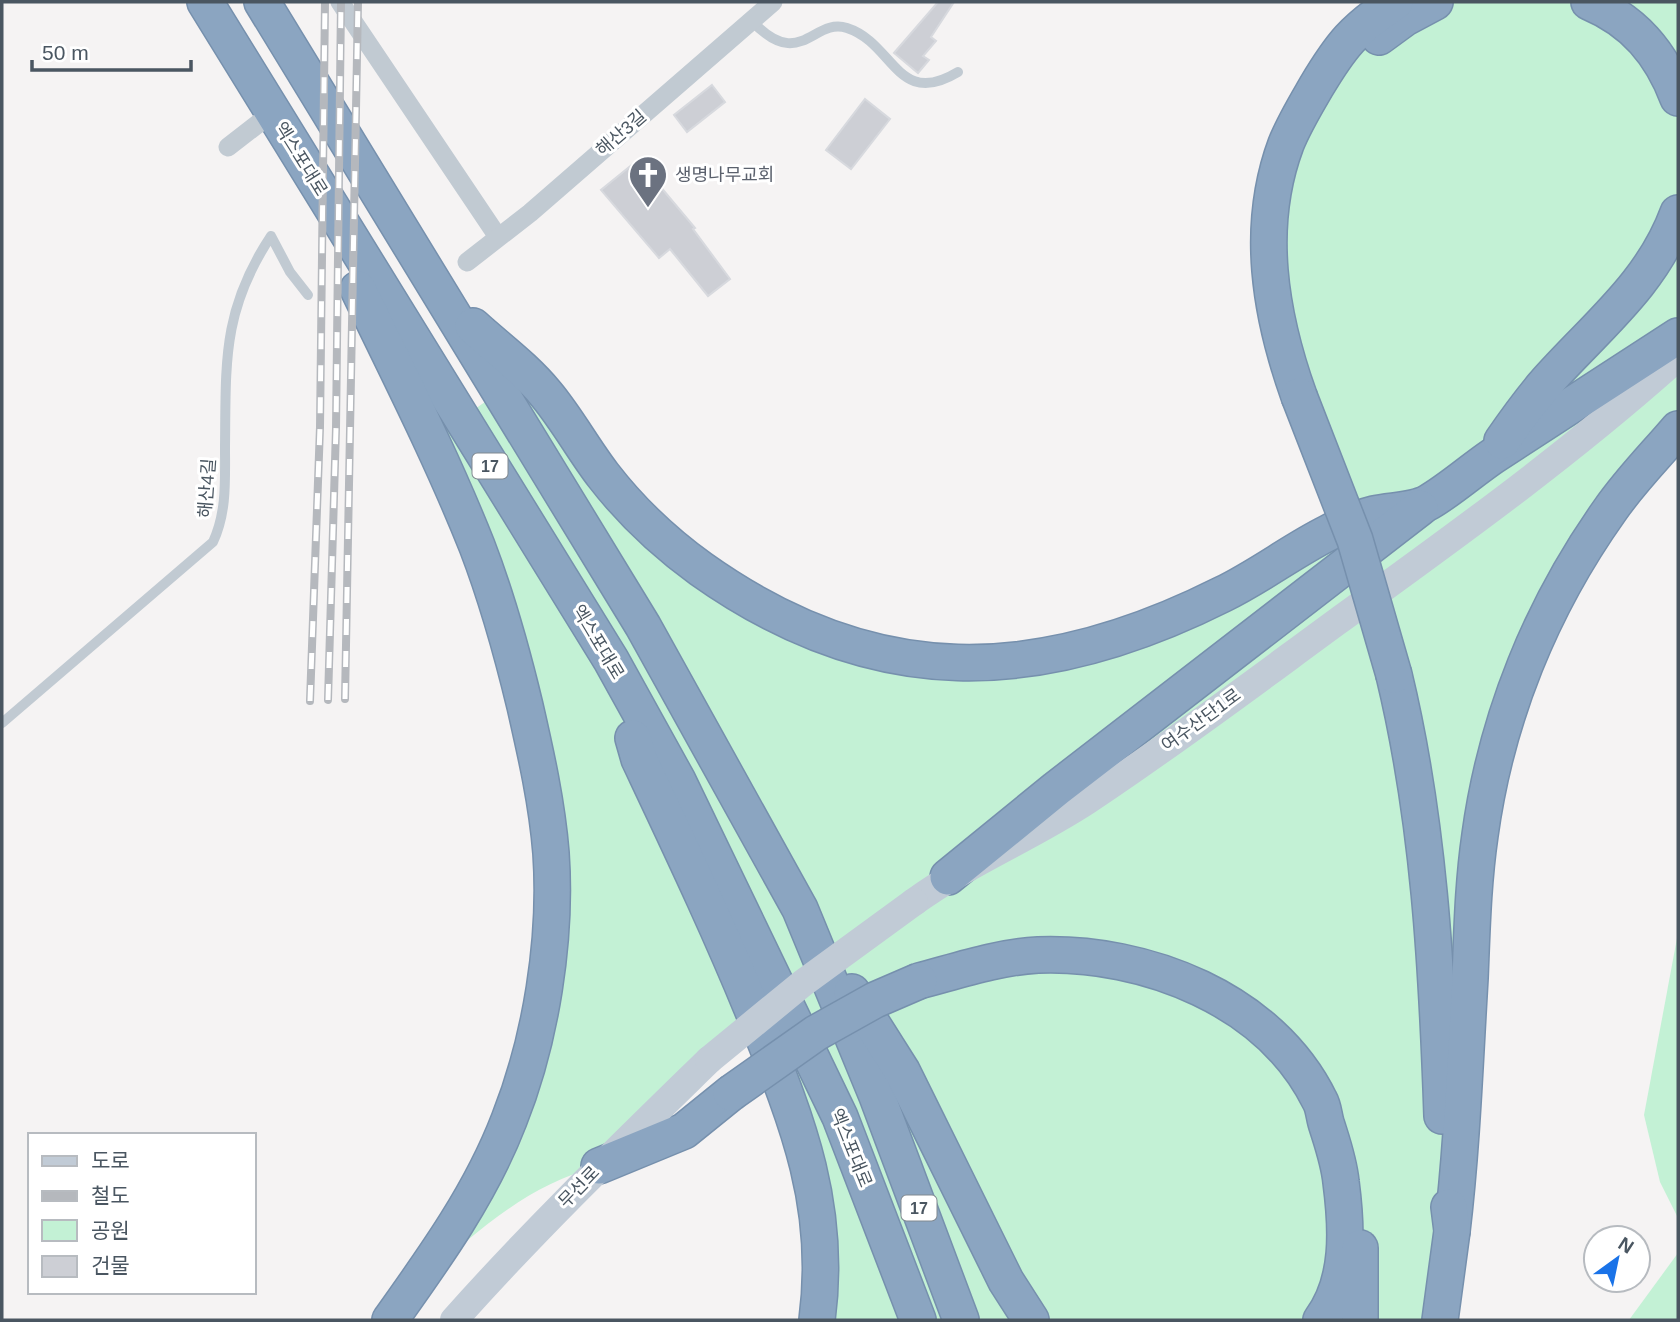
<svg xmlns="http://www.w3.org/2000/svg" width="1680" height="1322" font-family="Helvetica,'Noto Sans KR',sans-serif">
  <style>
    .green { fill: #c3f1d5 }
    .building { fill: #cdcfd5; stroke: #d7d9de; stroke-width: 2 }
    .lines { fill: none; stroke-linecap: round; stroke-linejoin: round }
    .highway-casing { stroke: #7690ad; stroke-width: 38 }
    .lane { stroke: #c1cad2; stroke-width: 10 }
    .street { stroke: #c1cad2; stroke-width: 19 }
    .secondary { stroke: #c1cbd6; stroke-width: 28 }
    .highway { stroke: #8ba5c1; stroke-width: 35 }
    .rail-casing { stroke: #b5b8bd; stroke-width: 8 }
    .rail { stroke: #fff; stroke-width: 5; stroke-dasharray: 16; stroke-linecap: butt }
    .highway-bridge-casing { stroke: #7690ad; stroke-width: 38; stroke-linecap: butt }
    .secondary-bridge { stroke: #c1cbd6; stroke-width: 28 }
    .highway-bridge { stroke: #8ba5c1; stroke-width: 35 }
    .labels { text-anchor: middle; stroke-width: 6; stroke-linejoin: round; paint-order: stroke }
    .shield { fill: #fff; stroke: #808990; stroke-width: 2 }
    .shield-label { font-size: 16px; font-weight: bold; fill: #4a5661 }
    .street-label { font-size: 18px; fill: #4a5661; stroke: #fff }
    .worship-label { font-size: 18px; fill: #5b616d; stroke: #fff; text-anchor: start }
  </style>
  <rect width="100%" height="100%" fill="#f5f3f3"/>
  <!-- green -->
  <g class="green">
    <path d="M1395,2H1678V429L1644,468L1506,714L1440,1320H817L821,1258L754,1022L599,1166C544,1181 508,1207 464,1243L522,1083L546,813L431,440L526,373L603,475L811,631L1047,658L1345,524L1290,370L1280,164Z"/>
    <polygon points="1678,933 1678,1218 1660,1182 1644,1115"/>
    <polygon points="1678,1253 1678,1320 1629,1320"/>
  </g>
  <!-- building -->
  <g class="building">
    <polygon points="938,2 954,2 931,37 936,41 923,56 929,60 918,73 894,53"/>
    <polygon points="712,85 725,102 687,132 674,115"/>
    <polygon points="865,99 890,119 851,169 826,150"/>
    <polygon points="638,160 695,228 693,229 730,279 708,296 670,249 659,258 601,190"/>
  </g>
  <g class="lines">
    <defs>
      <g id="highway">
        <polyline points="205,2 611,660 678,781 840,1117 918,1320"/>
        <polyline points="262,2 643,626 800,909 877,1096 961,1320"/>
        <path d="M1589,2C1634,21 1661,53 1678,98"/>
        <polyline points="1379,37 1405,18 1435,2"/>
        <path d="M358,289C399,374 442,458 477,546C497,598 512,652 525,706C536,754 547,803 551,853C557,939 541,1040 509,1120C481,1193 435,1257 390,1320"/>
        <path d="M473,326C497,348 525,368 546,394C567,419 583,449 603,475C630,510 665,543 701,569C874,692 1038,687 1223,594C1260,576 1292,551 1328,533C1342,525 1358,518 1374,514C1391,510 1414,511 1429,502C1451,489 1471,471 1493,456C1554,416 1616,376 1678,336"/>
        <path d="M1299,396C1270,315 1255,227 1286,144C1294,124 1305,106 1316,87C1341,45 1354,29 1395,2"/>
        <path d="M1502,441C1515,422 1529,403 1544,385C1594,328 1651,286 1678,213"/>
        <path d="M1394,675C1429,820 1437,968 1442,1116"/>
        <path d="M633,738L639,759C680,846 721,932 757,1021C798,1123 832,1207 817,1320"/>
        <polyline points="948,877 1056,789 1420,508"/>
        <path d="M919,981C957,971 998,957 1038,955C1145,951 1270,999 1320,1101C1324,1108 1324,1118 1327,1126C1333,1145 1339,1162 1341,1182C1347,1228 1350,1281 1321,1320"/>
        <polyline points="852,992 902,1071 1006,1281 1031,1320"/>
        <polyline points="599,1166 684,1131 731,1093"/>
        <path d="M1452,1231C1462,1147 1465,1062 1470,978C1472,930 1473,883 1480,835C1496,718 1541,607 1610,510C1630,481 1655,456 1678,429"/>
        <polyline points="1360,1320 1360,1248"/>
        <polyline points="1440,1320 1452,1231 1449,1207"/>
      </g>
    </defs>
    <!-- highway casing -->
    <use href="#highway" class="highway-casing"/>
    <!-- lane -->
    <g class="lane">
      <path d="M751,20C800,73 813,17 847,28C894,43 897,109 958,72"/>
      <path d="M2,723L213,542C227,512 225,480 225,447C226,362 222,310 271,236L290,272L308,295"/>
    </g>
    <!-- street -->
    <g class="street">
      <polyline points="340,2 498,237"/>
      <polyline points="228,147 272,113"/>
      <polyline points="467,262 530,213 773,2"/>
    </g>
    <!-- secondary -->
    <g class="secondary">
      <path d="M914,902C969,862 1032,837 1088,800C1174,743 1256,681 1338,621C1454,537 1571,453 1678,357"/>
      <path d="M454,1320C535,1229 622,1145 709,1060"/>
    </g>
    <!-- highway -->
    <use href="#highway" class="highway"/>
    <defs>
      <g id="rail">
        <polyline points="345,699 358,2"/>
        <polyline points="328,700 336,428 341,2"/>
        <polyline points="310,701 320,427 325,2"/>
      </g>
    </defs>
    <!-- rail casing -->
    <use href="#rail" class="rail-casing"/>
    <!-- rail -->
    <use href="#rail" class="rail"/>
    <defs>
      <g id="highway-bridge">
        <polyline points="1299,396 1355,540 1394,675"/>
        <polyline points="731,1093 816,1033 875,1000 919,981"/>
      </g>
    </defs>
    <!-- highway-bridge casing -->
    <use href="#highway-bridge" class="highway-bridge-casing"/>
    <!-- secondary-bridge -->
    <polyline class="secondary-bridge" points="709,1060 803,983 914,902"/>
    <!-- highway-bridge -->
    <use href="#highway-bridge" class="highway-bridge"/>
  </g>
  <!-- icons -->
  <defs>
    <symbol id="church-pin" viewBox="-11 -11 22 30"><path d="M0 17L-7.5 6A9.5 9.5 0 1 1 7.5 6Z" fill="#6b7280" stroke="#fff"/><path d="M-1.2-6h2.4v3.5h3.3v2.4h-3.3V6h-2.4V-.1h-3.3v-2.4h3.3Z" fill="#fff"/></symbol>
  </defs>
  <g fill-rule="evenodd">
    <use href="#church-pin" x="626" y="153" width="44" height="60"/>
  </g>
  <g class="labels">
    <!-- shield labels -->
    <g class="shield">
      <rect x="472.5" y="453.5" width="35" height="25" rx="5"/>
      <rect x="901.5" y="1195.5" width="35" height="25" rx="5"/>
    </g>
    <g class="shield-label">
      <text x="490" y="472">17</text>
      <text x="919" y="1214">17</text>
    </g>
    <!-- street labels -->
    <g class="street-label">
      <text transform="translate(621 133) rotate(-41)" y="6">해산3길</text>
      <text transform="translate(301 159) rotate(58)" y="6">엑스포대로</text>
      <text transform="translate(207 488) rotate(-86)" y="6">해산4길</text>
      <text transform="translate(598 642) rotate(59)" y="6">엑스포대로</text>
      <text transform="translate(1201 720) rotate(-36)" y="6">여수산단1로</text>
      <text transform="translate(851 1148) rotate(68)" y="6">엑스포대로</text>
      <text transform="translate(579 1187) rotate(-46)" y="6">무선로</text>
    </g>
    <!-- worship labels -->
    <g class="worship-label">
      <text x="675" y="181">생명나무교회</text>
    </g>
  </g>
  <!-- border -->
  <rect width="1680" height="1322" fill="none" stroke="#4a5661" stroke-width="7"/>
  <!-- legend -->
  <rect x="28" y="1133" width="228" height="161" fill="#ffffff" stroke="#b7bbc0" stroke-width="2"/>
  <rect x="42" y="1156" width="35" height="10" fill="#c1cbd6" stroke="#b7bbc0" stroke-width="2"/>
  <text x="91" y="1168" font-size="21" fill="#4a5661">도로</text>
  <rect x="42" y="1191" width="35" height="10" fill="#b5b8bd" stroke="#b7bbc0" stroke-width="2"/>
  <text x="91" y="1203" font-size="21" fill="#4a5661">철도</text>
  <rect x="42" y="1220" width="35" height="21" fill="#c3f1d5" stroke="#b7bbc0" stroke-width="2"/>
  <text x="91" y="1238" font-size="21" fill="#4a5661">공원</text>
  <rect x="42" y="1256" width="35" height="21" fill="#cdcfd5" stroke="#b7bbc0" stroke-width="2"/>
  <text x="91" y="1273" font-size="21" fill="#4a5661">건물</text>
  <!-- north arrow -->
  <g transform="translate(1617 1259) rotate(33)"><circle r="33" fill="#ffffff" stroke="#b7bbc0" stroke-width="2"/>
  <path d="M0-5L12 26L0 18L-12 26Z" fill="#1a73e8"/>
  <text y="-10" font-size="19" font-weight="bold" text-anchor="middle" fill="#4a5661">N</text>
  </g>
  <!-- scale -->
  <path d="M32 60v10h159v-10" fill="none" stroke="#4a5661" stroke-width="3.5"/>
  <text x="42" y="60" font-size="21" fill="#4a5661" stroke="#ffffff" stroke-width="5" paint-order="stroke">50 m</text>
</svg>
